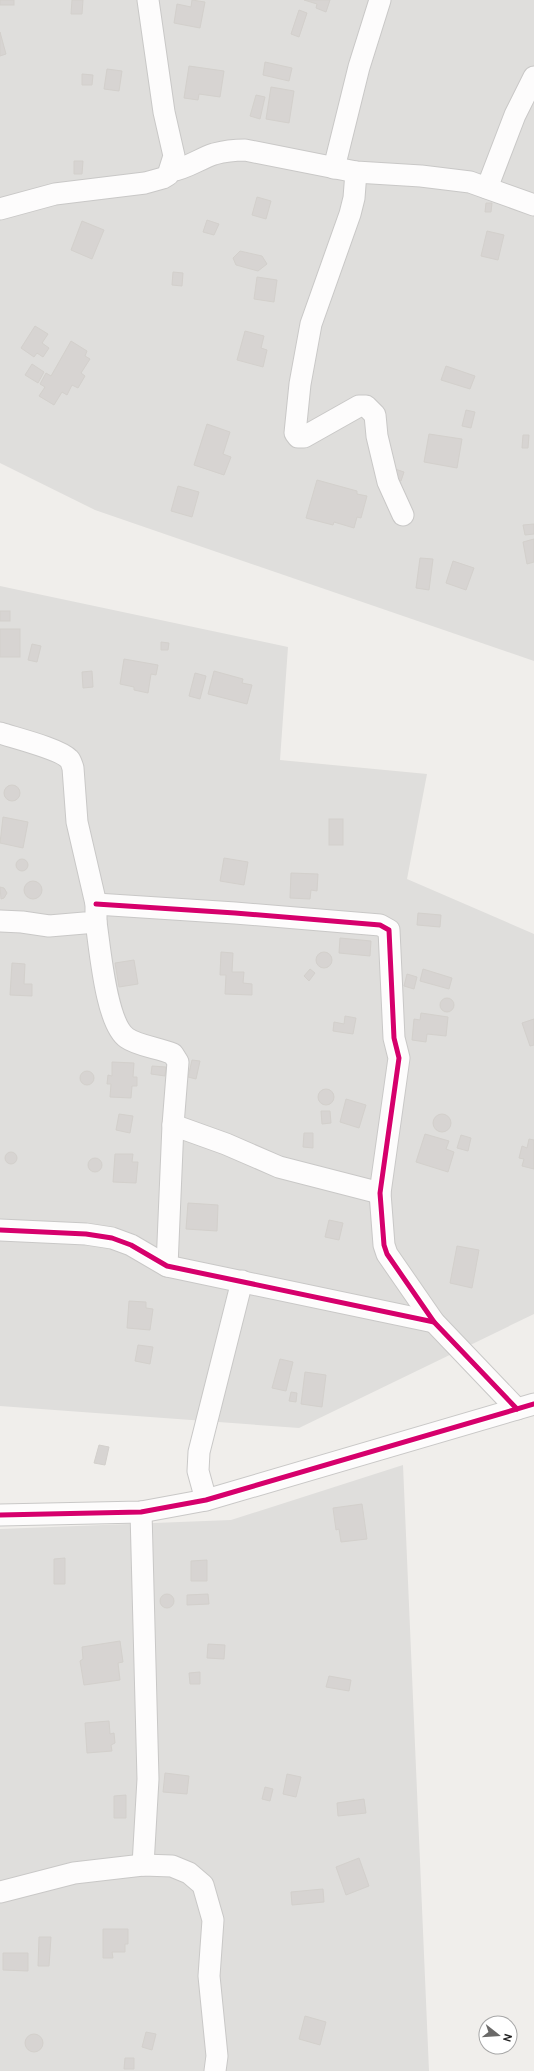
<svg xmlns="http://www.w3.org/2000/svg" width="534" height="2071" font-family="Cabin,sans-serif">
  <style>
    .residential { fill: #dfdedc }
    .building { fill: #d7d4d2; stroke: #d3d0cc }
    .lines { fill: none; stroke-linecap: round; stroke-linejoin: round }
    .minor-casing { stroke: #c9c8c7; stroke-width: 23 }
    .minor { stroke: #fdfcfc; stroke-width: 21 }
    .cycleway-casing { stroke: #fff; stroke-width: 8 }
    .cycleway { stroke: #d6006c; stroke-width: 5 }
  </style>
  <rect width="100%" height="100%" fill="#f0eeeb"/>
  <!-- residential -->
  <g class="residential">
    <polygon points="0,0 534,0 534,661 95,510 0,463"/>
    <polygon points="0,586 288,647 280,760 427,774 407,879 534,934 534,1314 299,1428 0,1406"/>
    <polygon points="403,1465 429,2071 0,2071 0,1529 231,1520"/>
  </g>
  <!-- building -->
  <g class="building">
    <rect x="0" y="0" width="14" height="5"/>
    <polygon points="72,0 83,0 82,14 71,14"/>
    <polygon points="192,0 205,2 200,28 174,23 177,4 191,7"/>
    <polygon points="304,0 330,0 326,12 316,8 317,4"/>
    <polygon points="299,10 307,13 299,37 291,34"/>
    <polygon points="0,32 6,54 0,56"/>
    <polygon points="265,62 292,68 289,81 263,75"/>
    <polygon points="189,66 224,71 220,97 199,94 198,100 184,98"/>
    <polygon points="107,69 122,71 119,91 104,89"/>
    <polygon points="82,74 93,75 92,85 82,85"/>
    <polygon points="271,87 294,91 289,123 266,119"/>
    <polygon points="256,95 265,97 260,119 250,116"/>
    <polygon points="74,161 83,161 82,174 74,174"/>
    <polygon points="257,197 271,201 266,219 252,215"/>
    <polygon points="486,203 492,203 491,212 485,212"/>
    <polygon points="207,220 219,224 214,235 203,232"/>
    <polygon points="82,221 104,230 92,259 71,250"/>
    <polygon points="487,231 504,235 498,260 481,256"/>
    <polygon points="240,251 262,256 267,264 258,271 236,265 233,258"/>
    <polygon points="173,272 183,273 182,286 172,285"/>
    <polygon points="257,277 277,280 274,302 254,299"/>
    <polygon points="35,326 48,334 42,343 49,348 43,357 37,353 34,357 21,348"/>
    <polygon points="245,331 264,336 261,348 267,350 263,367 237,360"/>
    <polygon points="71,341 87,351 85,356 90,359 81,373 85,376 78,388 72,385 67,395 62,392 54,405 39,396 45,387 40,384 46,373 51,376"/>
    <polygon points="32,364 44,372 38,383 25,375"/>
    <polygon points="446,366 475,376 470,389 441,380"/>
    <polygon points="466,410 475,412 471,428 462,426"/>
    <polygon points="207,424 230,432 223,454 231,457 224,475 194,465"/>
    <polygon points="429,434 462,439 457,468 424,462"/>
    <polygon points="523,435 529,435 528,448 522,448"/>
    <polygon points="395,469 404,472 401,481 392,479"/>
    <polygon points="317,480 357,491 357,494 367,496 361,518 357,517 354,528 334,522 333,525 306,518"/>
    <polygon points="178,486 199,492 192,517 171,511"/>
    <polygon points="534,524 534,534 525,535 523,525"/>
    <polygon points="534,539 534,562 527,564 523,542"/>
    <polygon points="420,558 433,559 429,590 416,588"/>
    <polygon points="453,561 474,568 466,590 446,583"/>
    <rect x="0" y="611" width="10" height="10"/>
    <rect x="0" y="629" width="20" height="28"/>
    <polygon points="161,642 169,643 168,650 161,650"/>
    <polygon points="32,644 41,646 37,662 28,660"/>
    <polygon points="124,659 158,665 156,675 151,674 148,693 134,690 134,687 120,684"/>
    <polygon points="92,671 93,687 83,688 82,672"/>
    <polygon points="214,671 243,679 242,683 252,685 247,704 208,694"/>
    <polygon points="195,673 206,676 200,699 189,696"/>
    <circle cx="12" cy="793" r="8"/>
    <polygon points="3,817 28,822 23,848 0,843"/>
    <rect x="329" y="819" width="14" height="26"/>
    <polygon points="224,858 248,862 244,885 220,881"/>
    <circle cx="22" cy="865" r="6"/>
    <polygon points="291,873 318,874 317,891 311,890 310,899 290,898"/>
    <circle cx="33" cy="890" r="9"/>
    <polygon points="0,887 4,888 7,893 4,898 1,899"/>
    <polygon points="418,913 441,915 440,927 417,925"/>
    <polygon points="340,938 371,941 370,956 339,953"/>
    <circle cx="324" cy="960" r="8"/>
    <polygon points="221,952 233,953 232,972 244,972 243,983 252,984 252,995 225,994 226,975 220,975"/>
    <polygon points="134,960 138,984 119,987 115,963"/>
    <polygon points="12,963 25,964 24,984 32,984 32,996 10,995"/>
    <polygon points="310,969 315,973 309,981 304,976"/>
    <polygon points="423,969 452,978 449,989 420,981"/>
    <polygon points="407,974 417,977 414,989 404,986"/>
    <circle cx="447" cy="1005" r="7"/>
    <polygon points="421,1013 448,1017 446,1036 427,1034 426,1042 412,1040 414,1019 420,1020"/>
    <polygon points="345,1016 356,1018 353,1034 333,1031 334,1022 344,1024"/>
    <polygon points="534,1019 534,1045 530,1046 522,1023"/>
    <polygon points="192,1060 200,1061 196,1079 188,1077"/>
    <polygon points="112,1062 134,1063 133,1077 137,1077 137,1086 132,1086 131,1098 110,1097 111,1084 107,1084 108,1075 112,1076"/>
    <polygon points="152,1066 166,1067 165,1076 151,1074"/>
    <circle cx="87" cy="1078" r="7"/>
    <circle cx="326" cy="1097" r="8"/>
    <polygon points="346,1099 366,1105 359,1128 340,1122"/>
    <polygon points="321,1111 330,1111 331,1123 322,1124"/>
    <polygon points="119,1114 133,1116 130,1133 116,1130"/>
    <circle cx="442" cy="1123" r="9"/>
    <polygon points="304,1133 313,1133 313,1148 303,1147"/>
    <polygon points="425,1134 449,1141 446,1149 454,1152 448,1172 416,1162"/>
    <polygon points="461,1135 471,1138 468,1151 457,1148"/>
    <polygon points="529,1139 534,1140 534,1169 522,1166 524,1159 519,1158 522,1146 527,1148"/>
    <circle cx="11" cy="1158" r="6"/>
    <polygon points="115,1154 133,1154 132,1162 138,1162 136,1183 113,1182"/>
    <circle cx="95" cy="1165" r="7"/>
    <polygon points="188,1203 218,1205 217,1231 186,1229"/>
    <polygon points="329,1220 343,1223 339,1240 325,1237"/>
    <polygon points="457,1246 479,1250 472,1288 450,1283"/>
    <polygon points="129,1301 146,1302 146,1308 153,1309 150,1330 127,1328"/>
    <polygon points="138,1345 153,1347 150,1364 135,1361"/>
    <polygon points="280,1359 293,1362 286,1391 272,1388"/>
    <polygon points="305,1372 326,1375 322,1407 301,1404"/>
    <polygon points="291,1392 297,1393 296,1402 289,1401"/>
    <polygon points="99,1445 109,1447 105,1465 94,1463"/>
    <polygon points="362,1504 367,1539 341,1542 339,1529 336,1530 333,1508"/>
    <polygon points="65,1558 65,1584 54,1584 54,1559"/>
    <polygon points="207,1560 207,1581 191,1581 191,1561"/>
    <circle cx="167" cy="1601" r="7"/>
    <polygon points="208,1594 209,1604 187,1605 187,1595"/>
    <polygon points="120,1641 123,1662 118,1663 120,1680 84,1685 80,1661 83,1659 82,1647"/>
    <polygon points="208,1644 225,1645 224,1659 207,1658"/>
    <polygon points="200,1672 200,1684 190,1684 189,1673"/>
    <polygon points="329,1676 351,1680 349,1691 326,1687"/>
    <polygon points="109,1721 110,1734 114,1733 115,1743 111,1745 112,1751 87,1753 85,1723"/>
    <polygon points="165,1773 189,1776 187,1794 163,1792"/>
    <polygon points="287,1774 301,1777 296,1797 283,1794"/>
    <polygon points="265,1787 273,1789 270,1801 262,1799"/>
    <polygon points="126,1795 126,1818 114,1818 114,1796"/>
    <polygon points="364,1799 366,1813 338,1816 337,1803"/>
    <polygon points="359,1858 369,1886 346,1895 336,1867"/>
    <polygon points="323,1889 324,1902 292,1905 291,1892"/>
    <polygon points="103,1929 128,1929 128,1944 125,1944 125,1952 112,1952 113,1958 103,1958"/>
    <polygon points="39,1937 51,1937 49,1966 38,1966"/>
    <polygon points="3,1953 28,1953 28,1971 3,1970"/>
    <polygon points="305,2016 326,2022 320,2045 299,2039"/>
    <polygon points="146,2032 156,2034 152,2050 142,2047"/>
    <circle cx="34" cy="2043" r="9"/>
    <polygon points="125,2058 134,2058 134,2069 124,2069"/>
  </g>
  <g class="lines">
    <defs>
      <g id="minor">
        <polyline points="334,168 359,67 380,0"/>
        <path d="M171,171C188,168 199,159 214,154C225,151 235,150 245,150L356,172L421,176L470,182L534,205"/>
        <polyline points="356,172 354,198 350,214 311,324 300,384 295,433 298,437 304,437 359,406 366,406 375,415 377,436 388,482 403,515"/>
        <polyline points="487,188 515,115 534,77"/>
        <polyline points="0,209 55,194 145,183 163,178 168,175 174,156 164,112 148,0"/>
        <path d="M0,733C15,738 60,749 69,759C71,761 72,765 73,768L77,822L96,904V922L49,926L22,922L0,921"/>
        <polyline points="96,904 235,913 380,925 389,930 394,1038 399,1058 380,1193 384,1245 387,1254 434,1322 517,1409"/>
        <path d="M96,922C100,948 106,1024 127,1038C138,1046 160,1048 173,1054L178,1062L173,1125L167,1266"/>
        <polyline points="173,1125 226,1144 279,1167 380,1193"/>
        <polyline points="0,1230 86,1234 112,1238 131,1245 167,1266 434,1322"/>
        <polyline points="206,1500 198,1471 199,1452 242,1281"/>
        <polyline points="141,1512 148,1779 143,1865"/>
        <polyline points="0,1515 141,1512 206,1500 534,1404"/>
        <polyline points="0,1892 74,1873 143,1865 172,1866 189,1873 203,1885 213,1920 209,1976 217,2056 215,2071"/>
      </g>
    </defs>
    <!-- minor casing -->
    <use href="#minor" class="minor-casing"/>
    <!-- minor -->
    <use href="#minor" class="minor"/>
    <defs>
      <g id="cycleway">
        <polyline points="96,904 235,913 380,925 389,930 394,1038 399,1058 380,1193 384,1245 387,1254 434,1322 517,1409"/>
        <polyline points="0,1230 86,1234 112,1238 131,1245 167,1266 434,1322"/>
        <polyline points="0,1515 141,1512 206,1500 534,1404"/>
      </g>
    </defs>
    <!-- cycleway casing -->
    <use href="#cycleway" class="cycleway-casing"/>
    <!-- cycleway -->
    <use href="#cycleway" class="cycleway"/>
  </g>
  <!-- north arrow -->
  <g transform="translate(498 2035) rotate(107)"><circle r="19" fill="#ffffff" stroke="#a7a7a7"/>
  <path d="M0-3L7 15L0 10L-7 15Z" fill="#6a6968"/>
  <text y="-6" font-size="11" font-weight="bold" text-anchor="middle" fill="#222222">N</text>
  </g>
</svg>
